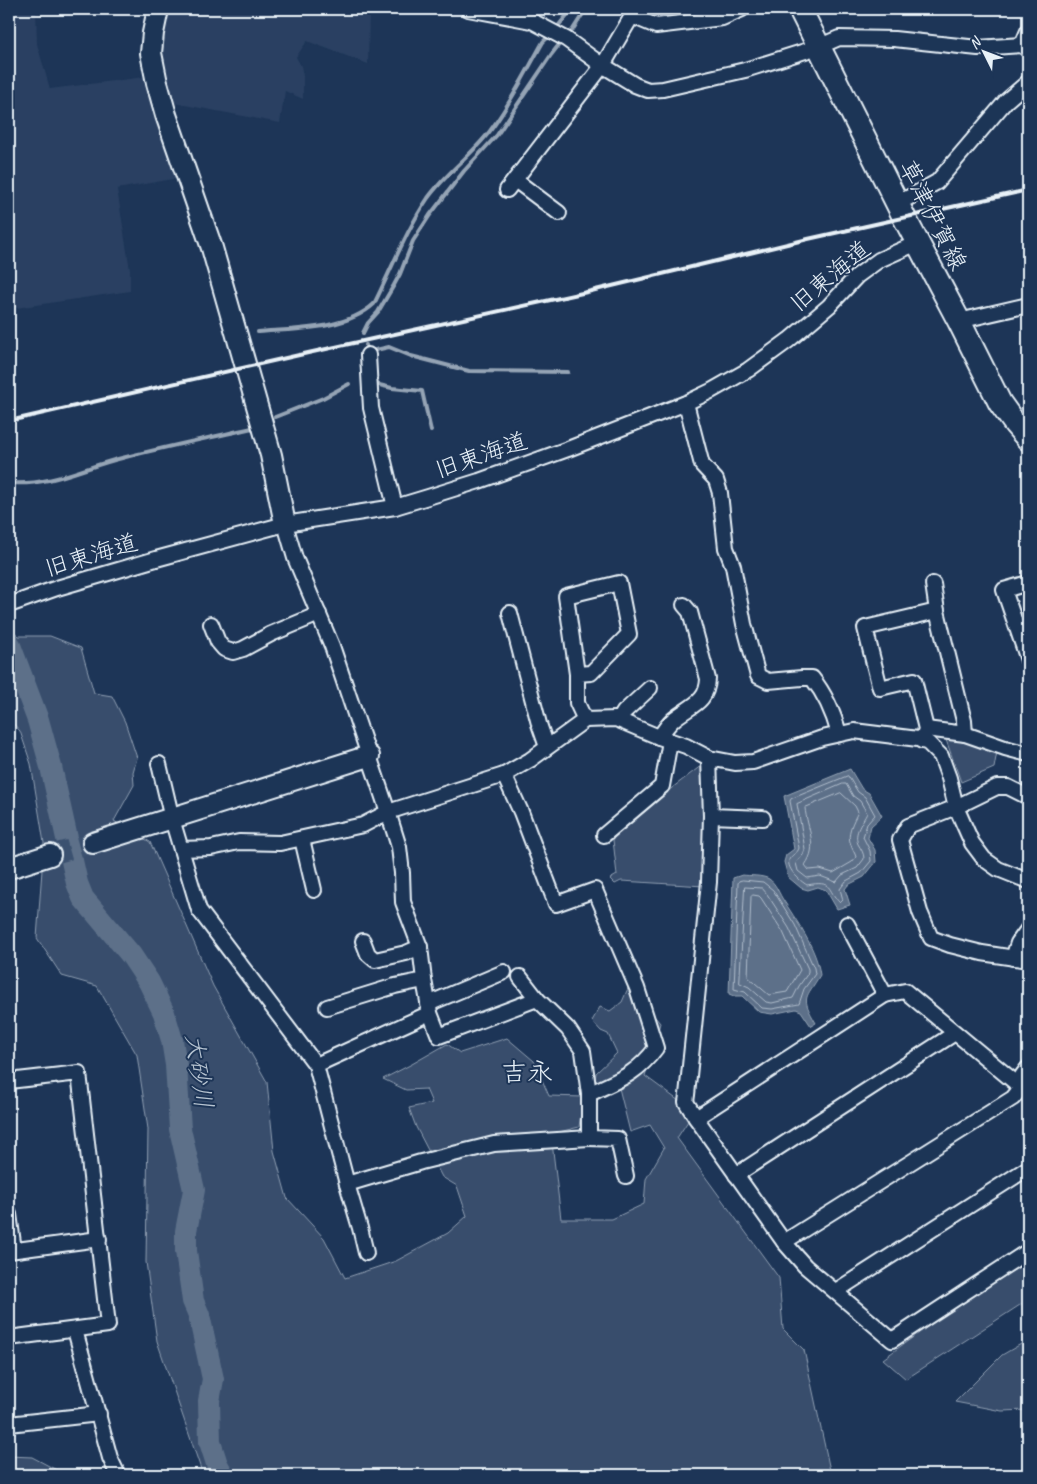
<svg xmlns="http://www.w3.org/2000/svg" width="1037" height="1484" font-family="Caveat,'Klee One',sans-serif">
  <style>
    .built { fill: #2a4162 }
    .green { fill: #374d6c; stroke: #909fb2 }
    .water { fill: #5d7089; stroke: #95a4b5 }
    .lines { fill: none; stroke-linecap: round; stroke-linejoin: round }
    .shore { stroke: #b0bdcc; stroke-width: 1 }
    .stream { stroke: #95a4b5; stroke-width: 4 }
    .river { stroke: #5d7089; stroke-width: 22 }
    .secondary-tunnel { stroke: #3b516f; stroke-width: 20; stroke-dasharray: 20 10; stroke-linecap: butt }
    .street-casing { stroke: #e8f1f8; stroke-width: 18 }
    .secondary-casing { stroke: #e8f1f8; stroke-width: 24 }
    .primary-casing { stroke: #e8f1f8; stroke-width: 26 }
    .street { stroke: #1d3557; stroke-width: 14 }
    .secondary { stroke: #1d3557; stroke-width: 20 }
    .primary { stroke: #1d3557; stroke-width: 22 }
    .rail { stroke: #e8f1f8; stroke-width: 4 }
    .labels { text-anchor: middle; stroke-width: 4; stroke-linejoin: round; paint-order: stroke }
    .street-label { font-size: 24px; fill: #e8f1f8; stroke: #1d3557 }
    .water-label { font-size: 25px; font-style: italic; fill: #b7c4d1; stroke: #1d3557 }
    .quarter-label { font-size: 26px; fill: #e8f1f8; stroke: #1d3557 }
  </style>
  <rect width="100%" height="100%" fill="#1d3557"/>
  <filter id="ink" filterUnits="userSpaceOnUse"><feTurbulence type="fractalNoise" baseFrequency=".02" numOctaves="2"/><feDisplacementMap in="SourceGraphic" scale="10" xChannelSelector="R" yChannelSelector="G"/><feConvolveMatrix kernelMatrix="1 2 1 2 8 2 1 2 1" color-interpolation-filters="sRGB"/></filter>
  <g filter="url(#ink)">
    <!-- built -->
    <g class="built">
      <polygon points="9,9 36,9 37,44 50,89 145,77 178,178 117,189 130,270 130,291 9,309"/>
      <polygon points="168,9 369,9 368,64 307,41 296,57 301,66 303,76 303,99 285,91 280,123 174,103 164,62 162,33"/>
    </g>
    <!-- green -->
    <g class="green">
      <polygon points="9,628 19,636 50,636 81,648 94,693 112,696 125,722 137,758 133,772 134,785 114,821 150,842 213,986 267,1082 274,1151 287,1198 324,1238 345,1278 396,1261 448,1233 467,1216 457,1186 442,1177 416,1127 409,1108 432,1103 426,1089 406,1090 383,1079 412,1064 447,1044 460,1053 507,1038 534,1061 549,1096 583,1097 579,1127 551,1134 561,1219 612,1219 644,1204 646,1179 664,1148 650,1125 630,1132 619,1088 594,1086 596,1073 617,1053 608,1034 601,1031 592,1021 600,1007 610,1011 622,1002 629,986 660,1023 645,1076 679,1101 690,1118 677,1138 779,1278 783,1329 804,1350 831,1475 203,1475 157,1341 146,1262 148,1129 137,1055 97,986 62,976 37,938 44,843 31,764 20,731 9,719"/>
      <polygon points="945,737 998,746 994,768 961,782"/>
      <polygon points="706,762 704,886 621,881 615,884 610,879 617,875 613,840 617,830"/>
      <polygon points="1028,1254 1028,1299 1023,1303 906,1379 883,1359"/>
      <polygon points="1028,1340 1028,1410 1002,1411 955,1402 1002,1355"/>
      <polygon points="9,1456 32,1457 66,1475 9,1475"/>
    </g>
    <!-- water -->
    <g class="water">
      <polygon points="850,769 862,789 869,793 882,816 871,826 868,838 875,850 876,862 864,877 848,885 845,889 850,905 837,909 826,890 818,887 808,890 801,888 788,877 784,862 786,855 794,849 784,796"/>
      <path d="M742,875C750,876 762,875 769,879C776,884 778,891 782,898C796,920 817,949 820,975C806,999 800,996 816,1023L811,1026L801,1011L796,1009L772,1014L759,1012L742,996H734L729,994L733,878Z"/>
    </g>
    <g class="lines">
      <!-- shore -->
      <g class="shore">
        <path d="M848,776L858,792L865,797L875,815L867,824L863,837L870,851L871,861L861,873L846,881L840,889L843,900L840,903C826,889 834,880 807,885C800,881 784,867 790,858C794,853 797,854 799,848L790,801L791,799Z"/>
        <path d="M843,784H846L853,796L860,801L867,813C863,822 853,832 858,844C861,849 864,853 864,859L857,868L842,875L836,882L820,876L807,878L798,871L796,863L803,855L805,849L797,804Z"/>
        <path d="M841,793L855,806L858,812C853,822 846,834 851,845C852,849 855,853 856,857L852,862L833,873L820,869L809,870L805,865C819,846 807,829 805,808Z"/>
        <polygon points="743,880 763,882 773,890 795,925 814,968 815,974 804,989 799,1004 772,1009 762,1008 745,992 734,989 738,883 739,881"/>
        <polygon points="745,887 762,888 767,894 789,928 808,969 808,973 799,986 793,998 772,1003 766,1002 749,987 740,983"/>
        <polygon points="753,895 759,896 761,898 783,932 800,970 787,992 769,995 748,977 751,897"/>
      </g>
      <!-- stream -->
      <g class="stream">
        <polyline points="559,25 572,9"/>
        <polyline points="570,34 586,9"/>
        <path d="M258,332C295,329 346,330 374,304C391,270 407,229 428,198C446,173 472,155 490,131C511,103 526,72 543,42L547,38"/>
        <polyline points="363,333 368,323 378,312 394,285 400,274 413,241 430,215 464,171 497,135 551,55 561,42"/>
        <polyline points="366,345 367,352 389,347 411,356 469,371 568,372"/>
        <polyline points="375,384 392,388 422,391 431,431"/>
        <polyline points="275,417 323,398 349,384"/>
        <path d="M9,480L11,483C51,486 84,467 122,458C165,447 209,438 252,428"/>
      </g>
      <!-- river -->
      <polyline class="river" points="9,643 38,720 51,767 77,883 83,898 131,955 149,982 164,1013 172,1040 176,1065 180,1129 194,1190 186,1231 186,1251 193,1301 199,1315 213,1379 209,1401 210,1442 217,1464 223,1475"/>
      <!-- secondary-tunnel -->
      <polyline class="secondary-tunnel" points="50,855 93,843"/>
      <defs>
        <g id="street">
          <polyline points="468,9 532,21 566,39 599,63 635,85 648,90 663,89 745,70 818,47 839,38 894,39 978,48 1022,45 1028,50"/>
          <polyline points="632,16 656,26 722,18 742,9"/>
          <polyline points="1022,45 1028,31"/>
          <polyline points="515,180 559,213"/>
          <polyline points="507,190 603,65 632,16 634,9"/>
          <polyline points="897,204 937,182 1006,101 1028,82"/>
          <polyline points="959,321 1028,305"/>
          <polyline points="368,355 371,408 395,507"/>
          <path d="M686,403L702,465L716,480L720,493L726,548L733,566L744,624L758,676L768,681L802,678H812C825,694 834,715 839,734"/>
          <polyline points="285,524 295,558 332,646 388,812 399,847 402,873 403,902 420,947 424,980 430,1013 439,1036 537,999 568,1029 583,1051 589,1094"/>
          <polyline points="1028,583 1004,590 1028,660"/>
          <polyline points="12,604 57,588 156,559 285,524 395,507 428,497 479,481 568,449 686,403 711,391 748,370 789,340 829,306 857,276 879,260 917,243"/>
          <polyline points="510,613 539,724 547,747"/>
          <polyline points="211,624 218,642 224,649 233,652 243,649 271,634 319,614"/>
          <polyline points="577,674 591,673 629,634 619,583 566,596 577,674 577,703 585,720"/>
          <polyline points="619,720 624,712 650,688"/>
          <polyline points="926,729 965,734 964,721 937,611 933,584"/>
          <polyline points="965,734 1005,748 1028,754"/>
          <path d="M659,737C664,731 668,724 674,719C691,705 707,703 708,679L690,612L684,605"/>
          <polyline points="922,741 926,729 914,680 880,688 865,628 937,611"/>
          <polyline points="709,758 711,816 709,882 687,1095 686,1102 696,1118 784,1242 805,1266 892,1340 1028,1251"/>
          <polyline points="159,764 172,819 199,910 316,1065 347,1184 421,1162 494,1144 589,1138"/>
          <path d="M504,775L521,812L556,904L595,890L637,988L656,1048C636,1075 618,1080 589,1094V1138L618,1139L626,1176"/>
          <polyline points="1028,797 1008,787 997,787 956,807 908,826 900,840 920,912 931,938 950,945 982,953 1028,960"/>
          <polyline points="711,816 763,818"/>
          <polyline points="604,835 662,786 670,741"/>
          <polyline points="302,839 314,890"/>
          <polyline points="181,849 211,848 239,842 280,843 363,825 388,812 504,775 530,760 585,720 616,719 659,737 686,746 709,758 735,763 753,762 822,738 854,731 918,739 928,743 941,756 949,778 956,807 972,843 984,859 998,869 1028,881"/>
          <polyline points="847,924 885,995"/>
          <polyline points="363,941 368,954 375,960 406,953 420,947"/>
          <polyline points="1013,958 1018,943 1028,929"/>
          <polyline points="520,977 537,999"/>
          <polyline points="428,1004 504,972"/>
          <polyline points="327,1007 395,986 424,980"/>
          <polyline points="316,1065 430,1013"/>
          <polyline points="9,1081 79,1073 108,1325 9,1338"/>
          <polyline points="696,1118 885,995 905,991 1028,1093"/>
          <polyline points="736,1175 955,1033"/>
          <polyline points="347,1184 360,1228 366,1253"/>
          <polyline points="9,1214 14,1250"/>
          <polyline points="784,1242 1013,1098 1022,1087 1022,1076 1028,1068"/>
          <polyline points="9,1251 99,1239"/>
          <polyline points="836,1291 1028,1168"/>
          <polyline points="75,1330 110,1458 118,1475"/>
          <polyline points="9,1424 99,1414"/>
        </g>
        <g id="secondary">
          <polyline points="158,9 153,33 151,53 157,83 166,115 212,248 271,455 285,524"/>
          <polyline points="93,843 369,756"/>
          <polyline points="9,868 50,855"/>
        </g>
        <polyline id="primary" points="800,9 904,217 959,321 1000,403 1015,424 1028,439"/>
      </defs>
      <!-- street casing -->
      <use href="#street" class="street-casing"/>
      <!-- secondary casing -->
      <use href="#secondary" class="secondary-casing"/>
      <!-- primary casing -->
      <use href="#primary" class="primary-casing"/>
      <!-- street -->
      <use href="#street" class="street"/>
      <!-- secondary -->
      <use href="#secondary" class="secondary"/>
      <!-- primary -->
      <use href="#primary" class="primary"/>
      <!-- rail -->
      <polyline class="rail" points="9,421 308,353 587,292 808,239 1028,190"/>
    </g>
  </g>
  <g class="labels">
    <!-- street labels -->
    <g class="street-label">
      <text transform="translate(933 215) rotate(63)" y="8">草津伊賀線</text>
      <text transform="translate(830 276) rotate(-40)" y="8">旧東海道</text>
      <text transform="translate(481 455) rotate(-19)" y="8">旧東海道</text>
      <text transform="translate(91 555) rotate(-17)" y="8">旧東海道</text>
    </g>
    <!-- water labels -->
    <g class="water-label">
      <text transform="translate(200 1071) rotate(82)" y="9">大砂川</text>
    </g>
    <!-- quarter labels -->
    <g class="quarter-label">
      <text x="527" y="1081">吉永</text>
    </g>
  </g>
  <!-- margin -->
  <rect width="1037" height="1484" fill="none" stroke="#1d3557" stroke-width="30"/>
  <rect x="15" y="15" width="1007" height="1454" fill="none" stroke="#e8f1f8" stroke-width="2" filter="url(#ink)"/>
  <!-- north arrow -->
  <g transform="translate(984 52) rotate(312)" stroke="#1d3557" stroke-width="4" paint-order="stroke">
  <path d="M0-4L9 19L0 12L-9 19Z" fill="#e8f1f8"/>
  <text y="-8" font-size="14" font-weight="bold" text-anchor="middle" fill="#e8f1f8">N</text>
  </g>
</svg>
